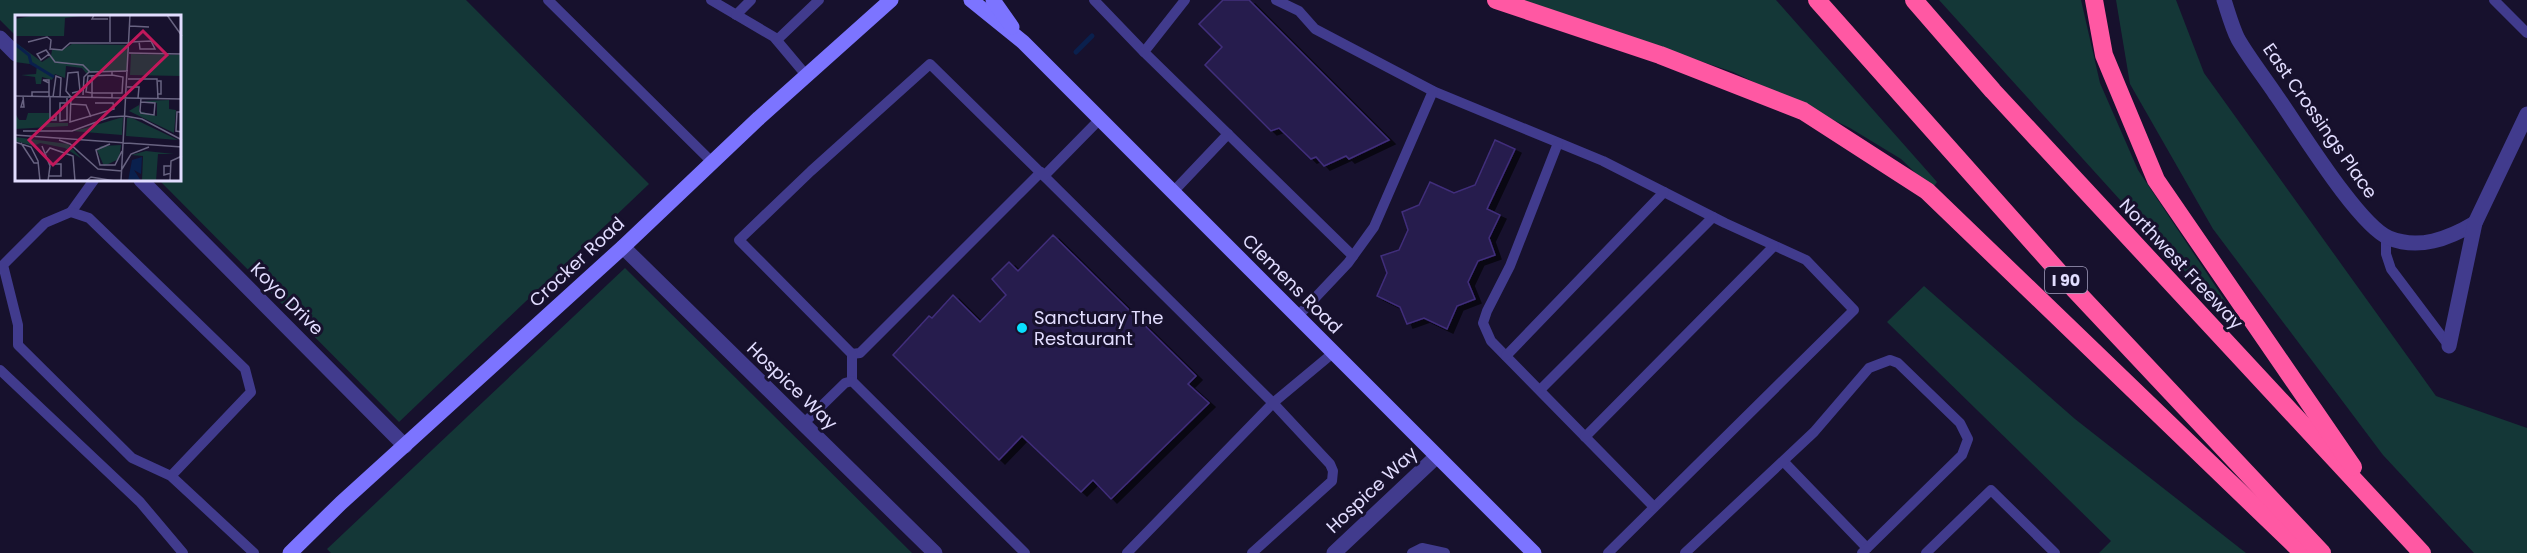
<svg xmlns="http://www.w3.org/2000/svg" width="2527" height="553" font-family="Poppins,sans-serif">
  <style>
    .green { fill: #143737 }
    .lines { fill: none; stroke-linecap: round; stroke-linejoin: round }
    .stream { stroke: #0a204d; stroke-width: 5 }
    .building { fill: #281c4e; stroke: #402e7b; stroke-width: 1.5; filter: url(#shadow) }
    .lane { stroke: #413b8d; stroke-width: 10 }
    .street { stroke: #413b8d; stroke-width: 15 }
    .secondary { stroke: #7c74ff; stroke-width: 15 }
    .highway { stroke: #ff58a3; stroke-width: 18 }
    .poi-dot { fill: #09dfff; stroke: #17112d; stroke-width: 2 }
    .labels { text-anchor: middle; stroke-width: 6; stroke-linejoin: round; paint-order: stroke }
    .shield { fill: #17112d; stroke: #a5a0c0; stroke-width: 1.5 }
    .shield-label { font-size: 16px; font-weight: bold; fill: #e2ddff }
    .street-label { font-size: 18px; fill: #e2ddff; stroke: #17112d }
    .poi-label { font-size: 18px; fill: #e2ddff; stroke: #17112d; text-anchor: start }
    .inset-river { fill: none; stroke: #0a204d; stroke-width: 3 }
    .inset-road { fill: none; stroke: #686381; stroke-width: 1.5 }
    .view { fill: #c2185b; fill-opacity: 0.15; stroke: #c2185b; stroke-width: 3 }
    .inset-edge { fill: none; stroke: #e2ddff; stroke-width: 3 }
  </style>
  <defs>
    <filter id="shadow"><feDropShadow dx="6" dy="4" stdDeviation="0" flood-color="#0009"/></filter>
  </defs>
  <rect width="100%" height="100%" fill="#17112d"/>
  <!-- green -->
  <g class="green">
    <polygon points="0,0 466,0 649,184 399,422 159,180 180,180 180,16 16,16 16,36 0,20"/>
    <polygon points="1516,0 1776,0 1937,182 1932,189 1901,159 1850,128 1733,72"/>
    <polygon points="1939,0 2081,0 2100,83 2138,170 2226,302 2218,308"/>
    <polygon points="2116,0 2176,0 2204,73 2436,396 2527,428 2527,553 2474,553 2383,455 2213,229 2130,84"/>
    <polygon points="625,268 912,553 331,553 327,549"/>
    <polygon points="1924,286 2075,419 2246,553 2099,553 2111,541 1887,322"/>
  </g>
  <g class="lines">
    <!-- stream -->
    <polyline class="stream" points="1076,52 1092,36"/>
  </g>
  <!-- building -->
  <g class="building">
    <polygon points="1223,0 1249,0 1389,140 1349,159 1346,156 1324,166 1316,157 1311,159 1279,128 1271,131 1205,65 1222,47 1199,24"/>
    <polygon points="1495,140 1515,149 1487,209 1500,215 1489,238 1495,255 1478,261 1468,282 1475,299 1457,306 1447,329 1424,318 1407,324 1400,307 1377,296 1387,273 1381,256 1399,250 1408,230 1402,212 1419,205 1430,182 1454,193 1475,185"/>
    <polygon points="1053,235 1196,376 1188,384 1209,403 1111,499 1093,480 1081,492 1022,436 999,460 893,355 929,316 932,318 953,295 980,322 1006,295 992,279 1009,262 1018,271"/>
  </g>
  <g class="lines">
    <!-- lane -->
    <g class="lane">
      <polyline points="548,0 712,162"/>
      <polyline points="711,0 774,37 806,75"/>
      <polyline points="1094,0 1144,52"/>
      <polyline points="1185,0 1144,52 1353,256"/>
      <polyline points="1276,0 1299,11 1315,29 1433,91 1603,161 1725,223 1806,260 1854,310 1608,553"/>
      <polyline points="2494,0 2527,33"/>
      <polyline points="736,15 751,0"/>
      <polyline points="777,40 819,0"/>
      <polyline points="1558,143 1510,266 1487,311 1483,323 1491,341 1654,507"/>
      <polyline points="1044,176 1273,403 1127,553"/>
      <polyline points="1172,193 1228,134"/>
      <polyline points="71,212 94,180"/>
      <polyline points="2386,237 2386,254 2391,269 2449,346"/>
      <polyline points="1297,317 1348,263 1374,227 1433,91"/>
      <polyline points="852,354 860,353 1041,172"/>
      <polyline points="1506,356 1664,192"/>
      <polyline points="0,370 140,502 183,553"/>
      <polyline points="852,381 852,354 739,240 811,171 930,64 1044,176 1100,119"/>
      <polyline points="1540,390 1713,217"/>
      <polyline points="803,424 845,383 852,381 1025,553"/>
      <polyline points="1585,437 1774,246"/>
      <polyline points="1784,462 1867,548"/>
      <polyline points="171,476 251,392 245,369 89,218 71,212 45,223 3,265 18,325 18,345 132,458 171,476 254,553"/>
      <polyline points="1252,553 1332,481 1333,471 1330,464 1273,403 1333,353"/>
      <polyline points="1412,553 1422,548 1445,553"/>
      <polyline points="1685,553 1814,432 1869,368 1890,360 1898,363 1960,423 1968,439 1962,455 1862,553"/>
      <polyline points="1926,553 1991,490 2055,553"/>
    </g>
    <!-- street -->
    <g class="street">
      <path d="M2224,0C2228,12 2232,27 2238,39C2249,58 2264,77 2276,95C2298,126 2358,225 2389,238C2419,250 2448,239 2475,223"/>
      <polyline points="0,38 16,54"/>
      <polyline points="141,180 405,446"/>
      <polyline points="623,247 935,553"/>
      <polyline points="2449,346 2475,223 2527,114"/>
      <polyline points="1334,553 1437,456"/>
    </g>
    <!-- secondary -->
    <g class="secondary">
      <polyline points="971,0 1023,42 1534,553"/>
      <polyline points="993,0 1012,27"/>
      <polyline points="290,553 341,503 623,247 759,118 891,0"/>
    </g>
    <!-- highway -->
    <g class="highway">
      <polyline points="1496,0 1660,55 1803,111 1927,191 2303,553"/>
      <polyline points="1817,0 2074,289 2322,553"/>
      <polyline points="1914,0 1993,91 2422,553"/>
      <polyline points="2094,0 2104,55 2156,180 2353,467"/>
    </g>
  </g>
  <!-- markers -->
  <circle class="poi-dot" cx="1022" cy="328" r="6"/>
  <g class="labels">
    <!-- shield labels -->
    <rect class="shield" x="2045" y="267" width="42" height="26" rx="4.5"/>
    <g class="shield-label">
      <text x="2066" y="286">I 90</text>
    </g>
    <!-- street labels -->
    <g class="street-label">
      <text transform="translate(2320 121) rotate(55)" y="6">East Crossings Place</text>
      <text transform="translate(577 262) rotate(-43)" y="6">Crocker Road</text>
      <text transform="translate(2181 264) rotate(47)" y="6">Northwest Freeway</text>
      <text transform="translate(1292 284) rotate(45)" y="6">Clemens Road</text>
      <text transform="translate(287 299) rotate(45)" y="6">Koyo Drive</text>
      <text transform="translate(792 386) rotate(44)" y="6">Hospice Way</text>
      <text transform="translate(1372 490) rotate(-43)" y="6">Hospice Way</text>
    </g>
    <!-- poi labels -->
    <g class="poi-label">
      <text x="1034" y="324">Sanctuary The<tspan x="1034" dy="21">Restaurant</tspan></text>
    </g>
  </g>
  <!-- overview -->
  <g transform="translate(15 15)">
    <rect width="166" height="166" fill="#17112d"/>
    <path d="M21,0H73L50,3L49,21H0V4ZM0,27L27,47L36,41L37,35H47L57,29L113,30L112,56L71,58L67,53L51,51L50,63L40,59L37,65L27,62L26,69H21L20,62L6,60L21,59L22,50L0,47ZM116,39L166,40V61L115,60ZM154,85V94L161,95L159,118L114,96L124,90V96L142,101V88L128,86ZM0,98L4,105H11L13,98H34V108H53V111L0,114ZM108,102L107,120L57,116L71,113ZM112,103H117L163,125L111,121ZM0,122L53,129L67,144L50,133L25,128L19,131L0,126ZM106,130L104,144L89,151L82,135L86,131ZM131,136L159,139H143L141,166H127L128,141L116,140Z" fill="#143737"/>
    <path d="M127,142L126,159L119,155L126,166H113L117,145Z" fill="#0a204d"/>
    <path class="inset-river" d="M0,29L14,40L16,48L39,62"/>
    <path class="inset-road" d="M79,0L77,4H93M152,0L167,21M115,11L134,12M13,27L32,22L36,25L35,35M95,27V0M115,27L136,26L140,34H125L124,26M36,34L47,35L55,28H115M114,38L167,39M34,39L26,45L22,39L31,35L40,47L68,50L75,57M77,60V78H97M97,60L108,62L107,78H97V83M113,64H142L143,84M112,72H124L123,83M143,79H146V66H143M68,80L69,62L74,57L113,56M0,81L167,84M17,82V77H34M34,82V65H28L34,68M35,82V105H41V100M38,82L41,61L46,63L45,82M52,82V105L45,106V88H52M56,82L55,107L99,94L98,88H80M56,82L51,76L53,58L63,57L65,76L57,78M77,82V78L71,77L73,61L97,60V56M8,85L6,92H9L8,81M126,87L140,88L139,100L126,98L125,96L126,83M56,89L71,90L76,102M167,97H162L161,116L167,117M8,116H57L95,102L110,101L127,104L167,125M0,120L167,132M44,125L55,129L83,154L107,156M0,127L16,132L23,146L25,166M6,128L19,148H24M95,129L81,135L85,150H100L107,136M27,131L35,151L33,166M31,138L35,133L58,141L60,166M107,154L116,139L134,132M156,158L149,160V151H156M33,161H46V149H34M0,166H19M71,166L76,162L100,166M106,166L115,0M155,166L156,146L167,141"/>
    <path class="view" d="M128,16L152,40L38,150L14,125Z"/>
    <rect width="166" height="166" class="inset-edge"/>
  </g>
</svg>
